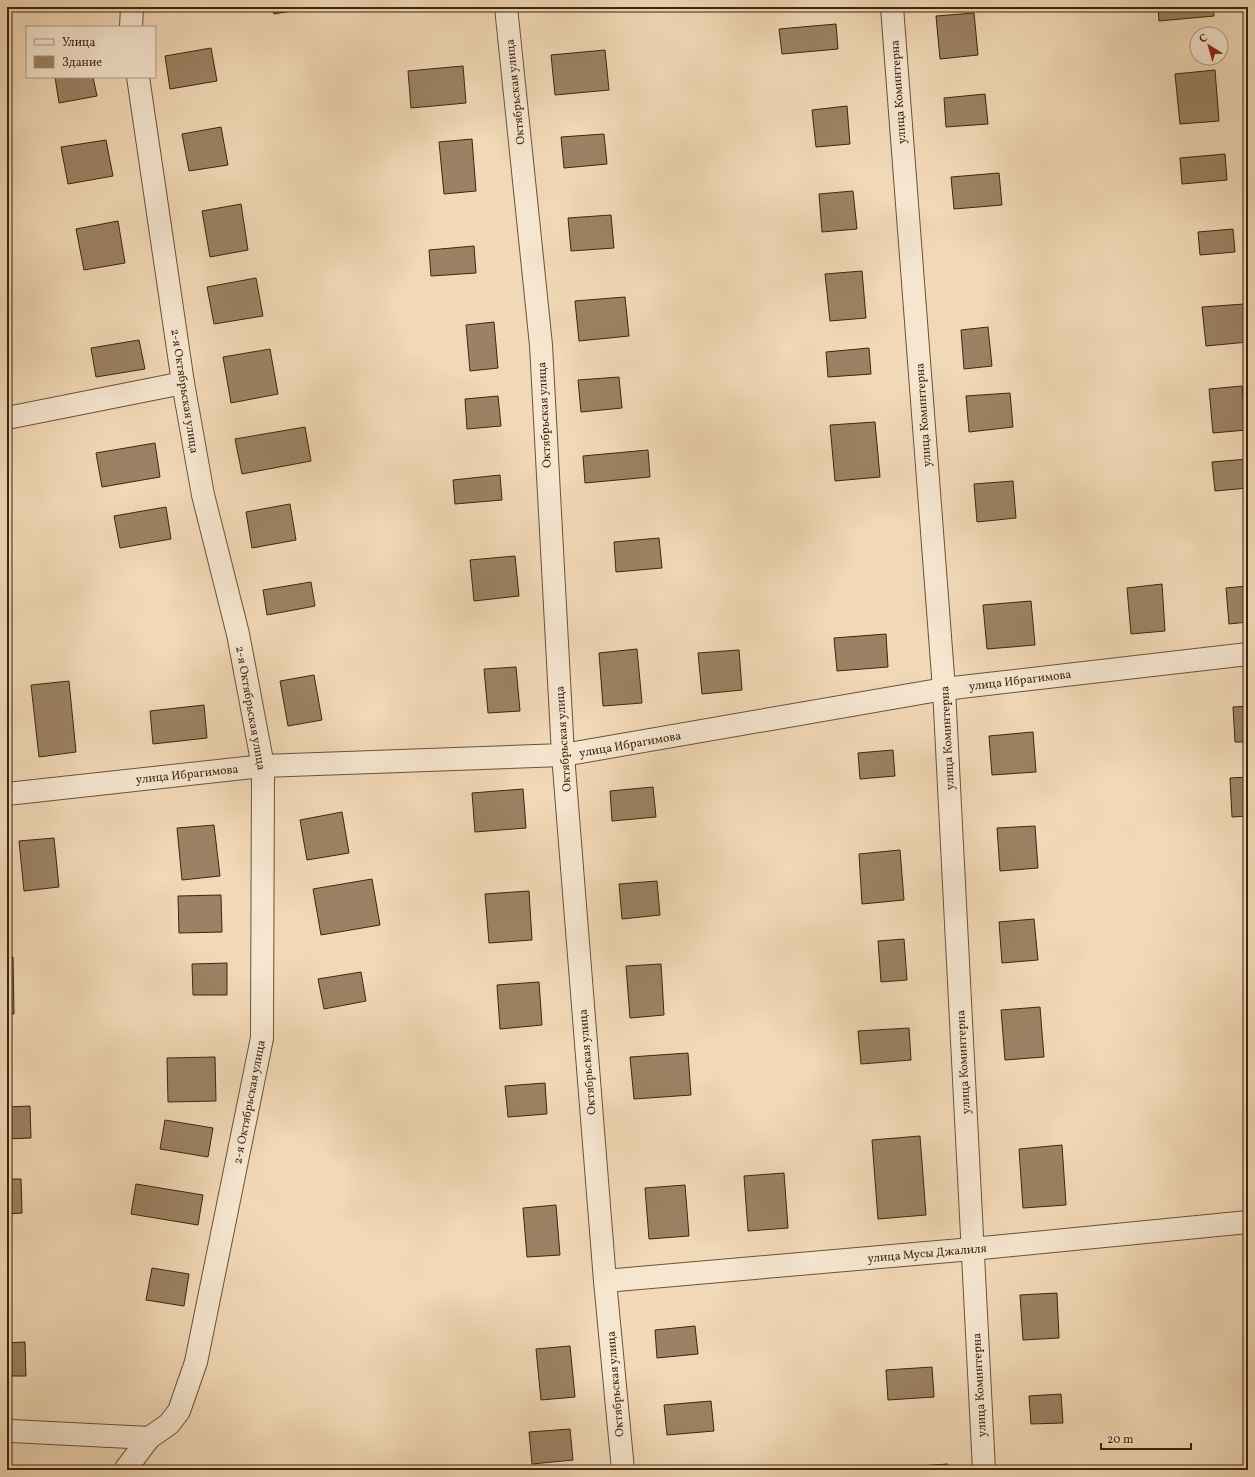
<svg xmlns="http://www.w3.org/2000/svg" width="1255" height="1477" font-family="Vollkorn,serif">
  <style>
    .building { fill: #9c8264; stroke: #3f250c }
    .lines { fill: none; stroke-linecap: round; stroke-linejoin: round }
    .street-casing { stroke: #6c5236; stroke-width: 24 }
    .street { stroke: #f6e6d0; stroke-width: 22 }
    .labels { text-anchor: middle; stroke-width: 3; stroke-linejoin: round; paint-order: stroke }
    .street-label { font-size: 12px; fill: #3f250c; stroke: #f6e6d0 }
  </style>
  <rect width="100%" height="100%" fill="#f1d8b6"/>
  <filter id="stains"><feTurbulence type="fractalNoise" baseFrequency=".005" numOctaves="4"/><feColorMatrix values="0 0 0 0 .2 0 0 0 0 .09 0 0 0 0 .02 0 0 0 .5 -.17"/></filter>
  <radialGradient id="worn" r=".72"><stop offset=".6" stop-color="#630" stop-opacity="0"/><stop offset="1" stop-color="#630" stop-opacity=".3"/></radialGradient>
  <!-- building -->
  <g class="building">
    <polygon points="273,7 314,7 274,14"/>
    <polygon points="1158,7 1213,7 1214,16 1159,21"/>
    <polygon points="974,13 978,55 940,59 936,16"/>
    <polygon points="836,24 838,49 782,54 779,29"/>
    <polygon points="211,48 217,81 170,89 165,56"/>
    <polygon points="605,50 609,90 555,95 551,55"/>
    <polygon points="463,66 466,103 411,108 408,71"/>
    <polygon points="1215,70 1219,121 1180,124 1175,74"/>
    <polygon points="55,77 93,77 97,96 59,103"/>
    <polygon points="985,94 988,124 946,127 944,98"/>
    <polygon points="847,106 850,144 816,147 812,110"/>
    <polygon points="221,127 228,165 189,171 182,134"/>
    <polygon points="604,134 607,164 564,168 561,137"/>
    <polygon points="472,139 476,191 444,194 439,142"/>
    <polygon points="106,140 113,176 68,184 61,147"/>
    <polygon points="1225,154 1227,180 1182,184 1180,158"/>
    <polygon points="999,173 1002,205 954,209 951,177"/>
    <polygon points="853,191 857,229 822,232 819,194"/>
    <polygon points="241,204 248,250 210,257 202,211"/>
    <polygon points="611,215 614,248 571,251 568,218"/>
    <polygon points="118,221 125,263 84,270 76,229"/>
    <polygon points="1233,229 1235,252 1200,255 1198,232"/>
    <polygon points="474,246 476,273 431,276 429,250"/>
    <polygon points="862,271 866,318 830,321 825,274"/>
    <polygon points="256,278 263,316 214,324 207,287"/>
    <polygon points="625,297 629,336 579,341 575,301"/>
    <polygon points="1244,304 1248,342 1206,346 1202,307"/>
    <polygon points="494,322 498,368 470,371 466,325"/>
    <polygon points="988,327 992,366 964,369 961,330"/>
    <polygon points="139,340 145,369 96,377 91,348"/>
    <polygon points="869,348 871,374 828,377 826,352"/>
    <polygon points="270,349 278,394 231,403 223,357"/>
    <polygon points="619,377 622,408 581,412 578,380"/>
    <polygon points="1242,386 1246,430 1213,433 1209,389"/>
    <polygon points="1010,393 1013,427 969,432 966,396"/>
    <polygon points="498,396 501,426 467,429 465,399"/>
    <polygon points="875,422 880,477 835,481 830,425"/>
    <polygon points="305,427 311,461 242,474 235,439"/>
    <polygon points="155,443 160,477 102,487 96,453"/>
    <polygon points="648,450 650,477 585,483 583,456"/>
    <polygon points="1248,459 1248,488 1215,491 1212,462"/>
    <polygon points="500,475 502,500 455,504 453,480"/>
    <polygon points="1013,481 1016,518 977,522 974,484"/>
    <polygon points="290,504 296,540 252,548 246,512"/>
    <polygon points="166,507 171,539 120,548 114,516"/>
    <polygon points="659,538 662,568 616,572 614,542"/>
    <polygon points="515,556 519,596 474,601 470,560"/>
    <polygon points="311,582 315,606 267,615 263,590"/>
    <polygon points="1162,584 1165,631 1131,634 1127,588"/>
    <polygon points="1248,586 1248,622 1229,624 1226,588"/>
    <polygon points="1031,601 1035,645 987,649 983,605"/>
    <polygon points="886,634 888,667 837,671 834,638"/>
    <polygon points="637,649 642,703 603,706 599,653"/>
    <polygon points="739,650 742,690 702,694 698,653"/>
    <polygon points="516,667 520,711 488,713 484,669"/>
    <polygon points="314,675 322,720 288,726 280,681"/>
    <polygon points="69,681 76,752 39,757 31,685"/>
    <polygon points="204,705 207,738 153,744 150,711"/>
    <polygon points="1248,706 1248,742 1235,742 1233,707"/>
    <polygon points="1033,732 1036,772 992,775 989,736"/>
    <polygon points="893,750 895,776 860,779 858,753"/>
    <polygon points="1248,777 1248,816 1232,817 1230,778"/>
    <polygon points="653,787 656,817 612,821 610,791"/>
    <polygon points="523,789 526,828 475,832 472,793"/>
    <polygon points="342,812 349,853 307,860 300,820"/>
    <polygon points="214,825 220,876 182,880 177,828"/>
    <polygon points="1035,826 1038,868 1000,871 997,828"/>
    <polygon points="54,838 59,887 24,891 19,841"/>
    <polygon points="900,850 904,900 862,904 859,854"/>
    <polygon points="372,879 380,925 321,935 313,889"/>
    <polygon points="657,881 660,915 622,919 619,884"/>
    <polygon points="529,891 532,940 489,943 485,894"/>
    <polygon points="221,895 222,932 179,933 178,896"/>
    <polygon points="1034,919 1038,960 1002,963 999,922"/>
    <polygon points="904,939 907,980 881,982 878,941"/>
    <polygon points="7,957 13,957 14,1014 7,1014"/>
    <polygon points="227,963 227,995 193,995 192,964"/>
    <polygon points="661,964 664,1015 630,1018 626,966"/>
    <polygon points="361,972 366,1001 324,1009 318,979"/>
    <polygon points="539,982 542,1025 500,1029 497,985"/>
    <polygon points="1040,1007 1044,1057 1005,1060 1001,1010"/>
    <polygon points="909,1028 911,1060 861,1064 858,1031"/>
    <polygon points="688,1053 691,1095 634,1099 630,1057"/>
    <polygon points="215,1057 216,1101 168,1102 167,1058"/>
    <polygon points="545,1083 547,1114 508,1117 505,1086"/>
    <polygon points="30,1106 31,1138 7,1139 7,1107"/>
    <polygon points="165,1120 213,1128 208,1157 160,1149"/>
    <polygon points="920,1136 926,1215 878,1219 872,1140"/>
    <polygon points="1062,1145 1066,1205 1023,1208 1019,1149"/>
    <polygon points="784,1173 788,1228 748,1231 744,1176"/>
    <polygon points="7,1179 21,1179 22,1213 7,1214"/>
    <polygon points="136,1184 203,1195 198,1225 131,1214"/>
    <polygon points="685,1185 689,1236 649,1239 645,1188"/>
    <polygon points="556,1205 560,1255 527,1257 523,1208"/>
    <polygon points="152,1268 189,1274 184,1306 146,1300"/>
    <polygon points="1057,1293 1059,1338 1023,1340 1020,1295"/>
    <polygon points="695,1326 698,1354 657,1358 655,1330"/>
    <polygon points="25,1342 26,1376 7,1376 7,1343"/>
    <polygon points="570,1346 575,1397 541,1400 536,1349"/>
    <polygon points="932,1367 934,1397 888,1400 886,1370"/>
    <polygon points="1061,1394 1063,1423 1031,1424 1029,1396"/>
    <polygon points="711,1401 714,1431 667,1435 664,1405"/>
    <polygon points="570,1429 573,1460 532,1464 529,1432"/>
    <polygon points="948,1464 948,1470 905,1470 905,1467"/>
  </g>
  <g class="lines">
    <defs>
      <g id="street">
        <polyline points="506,7 541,345 563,755 605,1281 623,1470"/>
        <polyline points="892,7 944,689 984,1470"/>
        <polyline points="131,27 132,7"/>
        <polyline points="7,418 183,383"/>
        <polyline points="7,794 263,766 563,755 944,689 1248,654"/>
        <polyline points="605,1281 972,1249 1248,1222"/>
        <polyline points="7,1429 11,1431 149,1438 169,1424 179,1411 196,1362 262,1038 263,766 238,634 203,495 183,383 138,77"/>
        <polyline points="125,1470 149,1438"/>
      </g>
    </defs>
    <!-- street casing -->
    <use href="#street" class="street-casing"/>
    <!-- street -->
    <use href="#street" class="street"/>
  </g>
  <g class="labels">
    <!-- street labels -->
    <g class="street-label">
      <text transform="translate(515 92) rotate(-96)" y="4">Октябрьская улица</text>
      <text transform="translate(898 92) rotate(-94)" y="4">улица Коминтерна</text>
      <text transform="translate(185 391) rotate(81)" y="4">2-я Октябрьская улица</text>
      <text transform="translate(544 415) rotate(-93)" y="4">Октябрьская улица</text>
      <text transform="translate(923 415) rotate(-94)" y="4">улица Коминтерна</text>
      <text transform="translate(1020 680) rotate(-7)" y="4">улица Ибрагимова</text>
      <text transform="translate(251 708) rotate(80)" y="4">2-я Октябрьская улица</text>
      <text transform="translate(947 738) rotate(-93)" y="4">улица Коминтерна</text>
      <text transform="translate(563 739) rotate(-94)" y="4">Октябрьская улица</text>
      <text transform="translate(630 744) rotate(-10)" y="4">улица Ибрагимова</text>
      <text transform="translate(187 774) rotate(-6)" y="4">улица Ибрагимова</text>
      <text transform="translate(587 1062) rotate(-95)" y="4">Октябрьская улица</text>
      <text transform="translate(963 1062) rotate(-93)" y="4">улица Коминтерна</text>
      <text transform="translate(249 1102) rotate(-79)" y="4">2-я Октябрьская улица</text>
      <text transform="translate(927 1253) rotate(-5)" y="4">улица Мусы Джалиля</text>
      <text transform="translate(615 1384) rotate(-95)" y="4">Октябрьская улица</text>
      <text transform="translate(979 1385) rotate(-93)" y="4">улица Коминтерна</text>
    </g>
  </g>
  <!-- margin -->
  <rect width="1255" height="1477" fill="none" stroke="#f1d8b6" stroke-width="24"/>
  <rect x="8" y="8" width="1239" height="1461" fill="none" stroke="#3f250c" stroke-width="2"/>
  <rect x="12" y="12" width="1231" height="1453" fill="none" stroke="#3f250c"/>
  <!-- legend -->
  <rect x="26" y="26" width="130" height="52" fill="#f6e6d0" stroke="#ad9982"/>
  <rect x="34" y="39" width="20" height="6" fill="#f6e6d0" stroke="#ad9982"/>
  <text x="62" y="46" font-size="12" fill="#3f250c">Улица</text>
  <rect x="34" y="56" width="20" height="12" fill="#9c8264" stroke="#ad9982"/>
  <text x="62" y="66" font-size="12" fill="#3f250c">Здание</text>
  <!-- north arrow -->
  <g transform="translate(1209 46) rotate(323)"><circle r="19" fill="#f6e6d0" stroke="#ad9982"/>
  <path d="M0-3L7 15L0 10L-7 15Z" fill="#8f2418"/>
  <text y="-6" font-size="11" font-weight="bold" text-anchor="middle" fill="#3f250c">С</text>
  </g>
  <!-- scale -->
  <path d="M1101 1443v6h90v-6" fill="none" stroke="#3f250c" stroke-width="2"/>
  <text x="1107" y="1443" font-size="12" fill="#3f250c" stroke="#f6e6d0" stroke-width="3" paint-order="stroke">20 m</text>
  <rect width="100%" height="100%" filter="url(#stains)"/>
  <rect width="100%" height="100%" fill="url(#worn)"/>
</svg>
